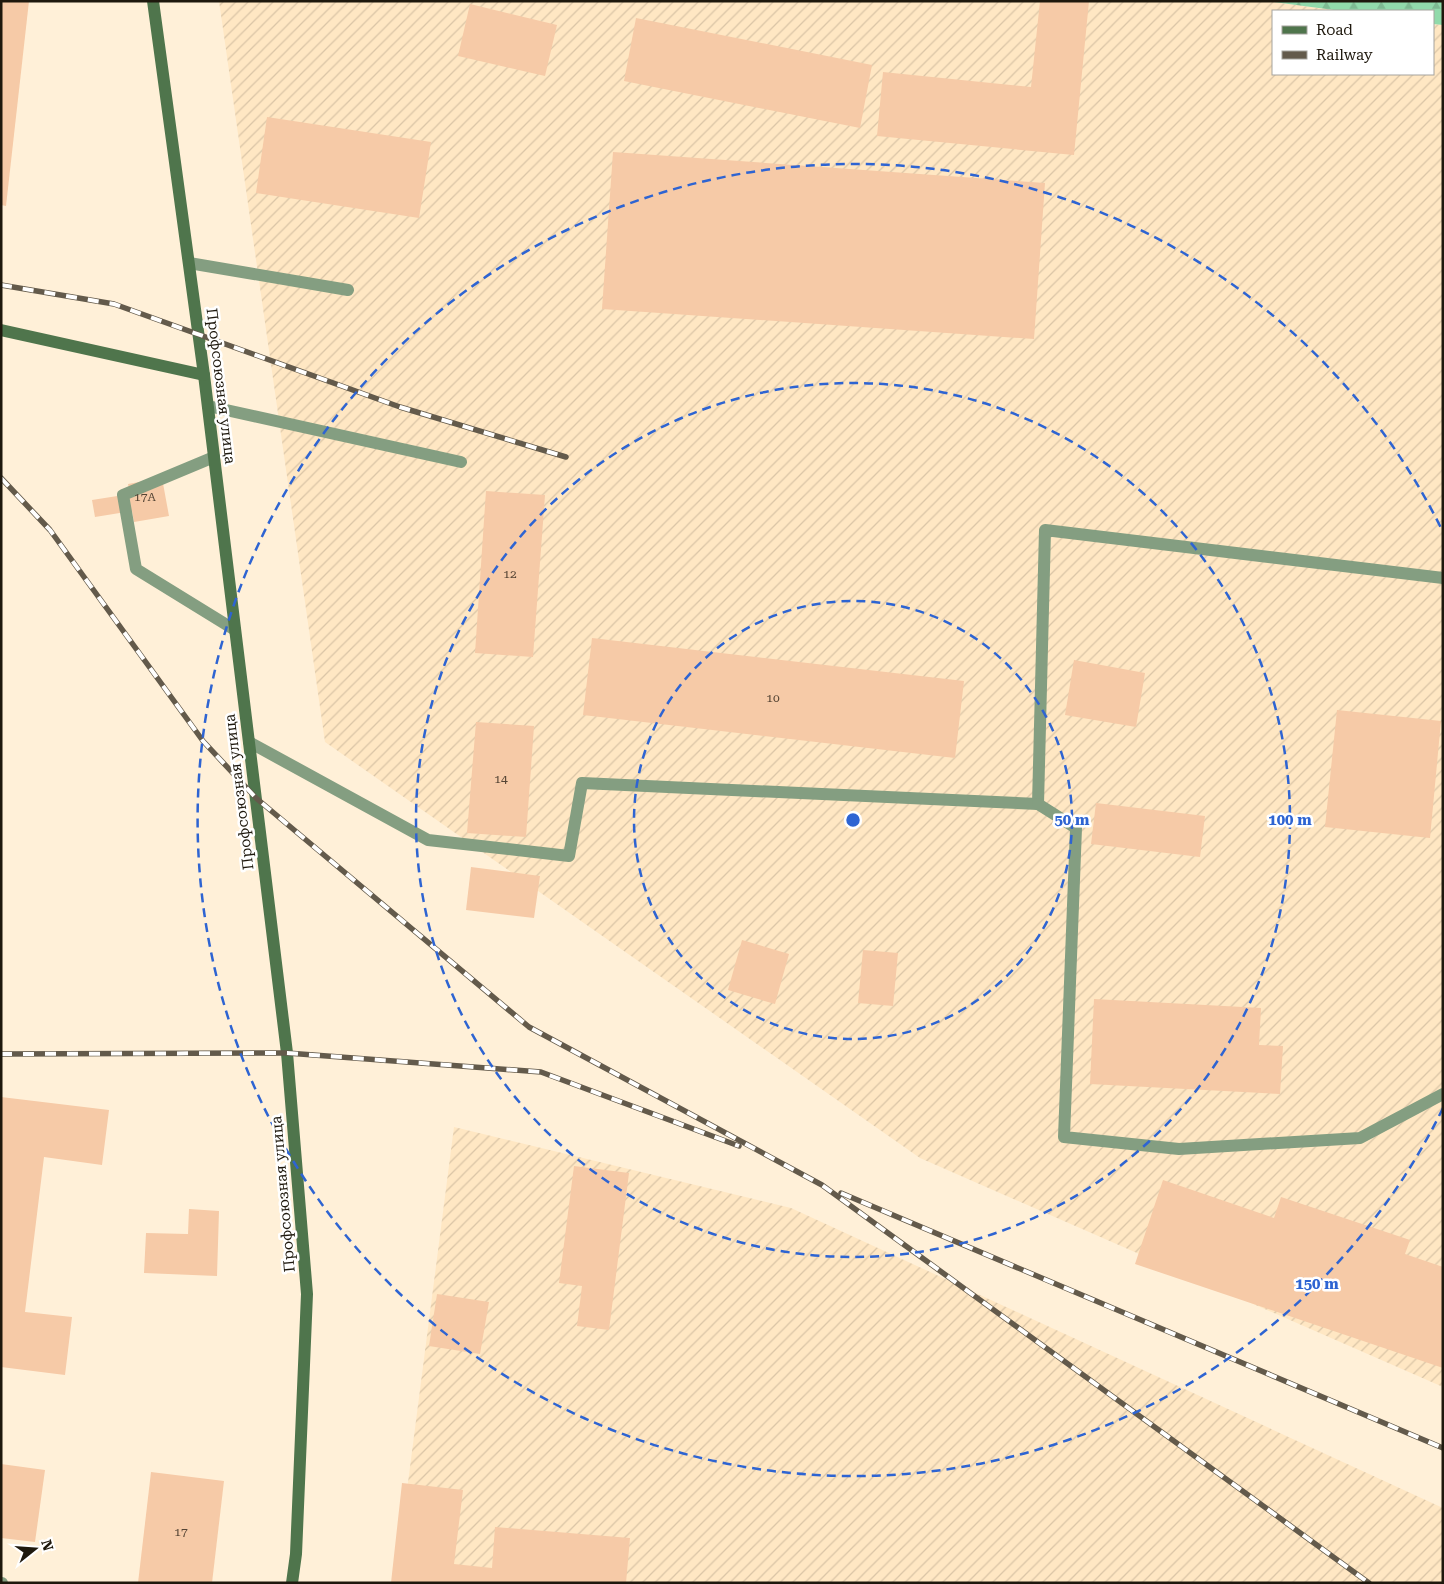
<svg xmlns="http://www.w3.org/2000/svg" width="1444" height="1584" font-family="'Roboto Serif',serif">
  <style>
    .industrial { fill: url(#industrial-furrows) }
    .forest { fill: url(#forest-firs) }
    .building { fill: #f6caa7 }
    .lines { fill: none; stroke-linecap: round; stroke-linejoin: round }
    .service { stroke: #849e81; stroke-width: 12 }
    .minor { stroke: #849e81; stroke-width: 12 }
    .secondary { stroke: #4f754c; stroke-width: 12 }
    .rail-casing { stroke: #635a4b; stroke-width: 5.5 }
    .rail { stroke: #fff; stroke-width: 4; stroke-dasharray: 11; stroke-linecap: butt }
    .ring { fill: none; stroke: #2e64d2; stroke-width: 2.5; stroke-dasharray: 9 6 }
    .labels { text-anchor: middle; stroke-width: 5; stroke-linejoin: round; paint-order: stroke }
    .number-label { font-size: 12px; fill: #544434 }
    .street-label { font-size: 15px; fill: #1e180d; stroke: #fff }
    .centre { fill: #2e64d2; stroke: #fff; stroke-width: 2.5 }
    .ring-label { font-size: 15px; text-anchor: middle; font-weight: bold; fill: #2e64d2; stroke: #fff; stroke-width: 5; stroke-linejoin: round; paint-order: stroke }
  </style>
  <defs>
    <pattern id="industrial-furrows" width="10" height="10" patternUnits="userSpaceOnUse" patternTransform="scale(1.25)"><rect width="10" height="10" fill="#ffe7c3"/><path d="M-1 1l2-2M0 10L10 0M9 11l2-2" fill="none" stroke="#dac5a6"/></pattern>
    <pattern id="forest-firs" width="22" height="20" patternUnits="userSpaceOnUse" patternTransform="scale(1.25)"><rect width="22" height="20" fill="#91daab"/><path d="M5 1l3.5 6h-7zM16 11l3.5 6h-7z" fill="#7dba92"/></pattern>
  </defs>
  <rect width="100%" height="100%" fill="#fff0d8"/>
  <!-- industrial -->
  <g class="industrial">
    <polygon points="219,1 1266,1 1340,11 1273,11 1273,74 1433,74 1433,24 1443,25 1443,1387 920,1158 325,742"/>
    <polygon points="454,1127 791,1208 1443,1508 1443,1583 395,1583"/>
  </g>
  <!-- forest -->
  <polygon class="forest" points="1266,1 1443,1 1443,25 1433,24 1433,11 1341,11"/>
  <!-- building -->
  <g class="building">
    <polygon points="1,1 29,1 6,206 1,205"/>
    <polygon points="1040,1 1089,1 1074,155 877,136 883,72 1031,87"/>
    <polygon points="470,4 557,25 545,76 458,56"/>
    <polygon points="636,18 872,65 860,128 624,81"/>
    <polygon points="267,117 431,142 419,218 256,193"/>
    <polygon points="613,152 1045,183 1034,339 602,309"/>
    <polygon points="162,478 169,516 134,522 132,511 95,517 92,500 130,494 128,484"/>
    <polygon points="486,491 545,495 533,657 475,653"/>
    <polygon points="592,638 964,681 955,758 583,715"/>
    <polygon points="1074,660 1145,673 1136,727 1065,715"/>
    <polygon points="1337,710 1441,721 1430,838 1325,827"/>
    <polygon points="476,722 534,726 526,837 467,833"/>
    <polygon points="1096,803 1205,816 1200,857 1091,844"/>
    <polygon points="471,867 540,876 534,918 466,910"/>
    <polygon points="742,940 789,954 775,1004 728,990"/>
    <polygon points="863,950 898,953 893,1006 858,1003"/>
    <polygon points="1094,999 1261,1008 1259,1045 1283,1046 1280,1094 1090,1084"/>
    <polygon points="1,1097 109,1110 102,1165 44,1157 25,1312 72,1317 65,1375 1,1367"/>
    <polygon points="574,1166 629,1173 609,1330 577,1326 582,1286 559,1283"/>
    <polygon points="1163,1180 1274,1218 1281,1197 1410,1240 1405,1254 1443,1267 1443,1368 1135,1264"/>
    <polygon points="189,1209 219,1211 217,1276 144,1273 146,1233 188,1234"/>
    <polygon points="437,1294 489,1302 480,1354 429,1346"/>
    <polygon points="1,1464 45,1470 35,1542 1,1538"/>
    <polygon points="151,1472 224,1481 212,1583 138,1583"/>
    <polygon points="402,1483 463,1490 454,1564 492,1568 495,1527 630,1538 626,1583 391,1583"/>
  </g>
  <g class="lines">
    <!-- service -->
    <g class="service">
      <polyline points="189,263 348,290"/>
      <polyline points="208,406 461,462"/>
      <polyline points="214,457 123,495 136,569 235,630"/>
      <polyline points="1,1583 2,1583"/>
    </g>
    <!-- minor -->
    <g class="minor">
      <polyline points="249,742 428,840 569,856 582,783 1038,804 1045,530 1443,578"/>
      <polyline points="1038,804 1076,828 1064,1137 1179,1149 1360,1138 1443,1094"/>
    </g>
    <!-- secondary -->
    <g class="secondary">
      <polyline points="153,1 204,375 287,1053 307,1294 296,1554 292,1583"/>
      <polyline points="1,330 204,375"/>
    </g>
    <defs>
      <g id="rail">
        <polyline points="1,285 114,304 400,407 566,457"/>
        <polyline points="1,478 50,530 203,741 256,798 529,1027 822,1185 1369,1583"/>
        <polyline points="1,1054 287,1053 541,1072 739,1146"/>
        <polyline points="841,1193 1443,1448"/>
      </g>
    </defs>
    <!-- rail casing -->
    <use href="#rail" class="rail-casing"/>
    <!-- rail -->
    <use href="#rail" class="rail"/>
  </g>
  <!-- distance rings -->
  <g class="ring">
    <circle cx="853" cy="820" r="219"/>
    <circle cx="853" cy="820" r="437"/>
    <path d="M1443 1108A656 656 0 1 1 1443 532"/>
  </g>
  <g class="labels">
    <!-- number labels -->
    <g class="number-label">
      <text x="145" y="501">17А</text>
      <text x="510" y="578">12</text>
      <text x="773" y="702">10</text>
      <text x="501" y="783">14</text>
      <text x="181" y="1536">17</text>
    </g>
    <!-- street labels -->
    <g class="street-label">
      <text transform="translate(221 386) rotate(83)" y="5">Профсоюзная улица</text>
      <text transform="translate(239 792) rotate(-97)" y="5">Профсоюзная улица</text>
      <text transform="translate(283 1194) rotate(-95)" y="5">Профсоюзная улица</text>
    </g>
  </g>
  <circle cx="853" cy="820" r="8" class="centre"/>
  <g class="ring-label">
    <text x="1072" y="825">50 m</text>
    <text x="1290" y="825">100 m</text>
    <text x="1317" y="1289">150 m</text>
  </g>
  <!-- border -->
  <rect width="1444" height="1584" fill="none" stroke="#1e180d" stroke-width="5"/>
  <!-- legend -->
  <rect x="1272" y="10" width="162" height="65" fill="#ffffff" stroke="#a5a39e"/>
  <rect x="1282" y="26" width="25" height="8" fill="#4f754c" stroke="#a5a39e"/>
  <text x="1316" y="35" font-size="15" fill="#1e180d">Road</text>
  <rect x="1282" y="51" width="25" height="8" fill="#635a4b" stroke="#a5a39e"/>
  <text x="1316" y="60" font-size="15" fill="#1e180d">Railway</text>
  <!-- north arrow -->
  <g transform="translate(35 1549) rotate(73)" stroke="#ffffff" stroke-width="4" paint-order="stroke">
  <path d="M0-4L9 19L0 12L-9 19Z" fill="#1e180d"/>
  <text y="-8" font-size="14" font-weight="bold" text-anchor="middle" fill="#1e180d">N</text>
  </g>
</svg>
